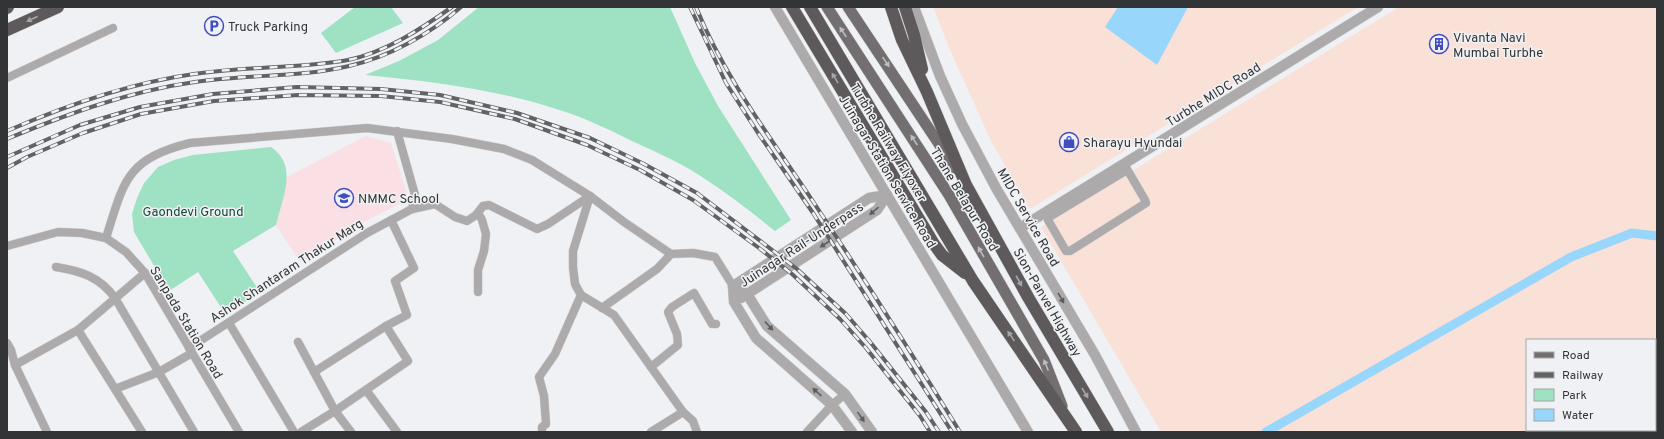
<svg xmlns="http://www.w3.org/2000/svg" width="1664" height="439" font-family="Overpass,sans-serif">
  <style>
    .industrial { fill: #fae1d8; fill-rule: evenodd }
    .education { fill: #fadfe4 }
    .green { fill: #9ee2c3 }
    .water { fill: #98d6fc }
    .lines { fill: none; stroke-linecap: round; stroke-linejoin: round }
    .canal { stroke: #98d6fc; stroke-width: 9 }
    .minor-casing { stroke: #cdcfd2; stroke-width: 9 }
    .tertiary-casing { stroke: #cdcfd2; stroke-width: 11 }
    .primary-casing { stroke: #cdcfd2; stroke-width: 12 }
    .motorway-casing { stroke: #cdcfd2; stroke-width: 13 }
    .minor { stroke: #acaaaa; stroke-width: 8 }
    .tertiary { stroke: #acaaaa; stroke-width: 10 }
    .primary { stroke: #736f70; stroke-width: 11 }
    .motorway { stroke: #5e5a5b; stroke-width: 12 }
    .rail-casing { stroke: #616264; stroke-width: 4 }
    .rail { stroke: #eff1f4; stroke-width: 2.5; stroke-dasharray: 8; stroke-linecap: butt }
    .oneway { fill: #a6a6a8 }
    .oneway2 { fill: #bdbdbf }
    .oneway3 { fill: #5d5d5e }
    .labels { text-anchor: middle; stroke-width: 3; stroke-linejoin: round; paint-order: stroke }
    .poi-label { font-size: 13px; fill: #333435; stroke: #eff1f4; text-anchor: start }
    .street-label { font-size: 13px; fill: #333435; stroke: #eff1f4 }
    .park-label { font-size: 13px; fill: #104834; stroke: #eff1f4 }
  </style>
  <rect width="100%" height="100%" fill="#eff1f4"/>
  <!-- industrial -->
  <g class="industrial">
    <polygon points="933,7 1358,7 1030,209 991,141 950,50"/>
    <path d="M1399,7H1657V432H1161L1041,227ZM1527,340H1655V430H1527Z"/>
  </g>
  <!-- education -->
  <polygon class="education" points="366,136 391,143 407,194 405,201 360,224 301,263 276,225 287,177"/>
  <!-- green -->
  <g class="green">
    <polygon points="355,7 391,7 403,23 336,53 321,33"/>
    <path d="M479,7H670L695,63L718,106L791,220L775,231C750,211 726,192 699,175C679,162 656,152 634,142C608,129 581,116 553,108C493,89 428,81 365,75L399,61L438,40Z"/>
    <path d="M271,147C299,166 282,198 276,225L233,251L260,292L226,315L198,272L169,291L134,232L132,214L137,198L144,183L158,167L174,160L193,155Z"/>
  </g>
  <!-- water -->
  <polygon class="water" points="1118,7 1188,7 1157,65 1105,27"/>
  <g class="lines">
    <!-- canal -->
    <polyline class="canal" points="1266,432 1571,257 1632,233 1657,236"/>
    <defs>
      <g id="minor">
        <polyline points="7,78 113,28"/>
        <polyline points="1124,164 1145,200 1146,203 1070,251 1066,251 1048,220 1051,216 1127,170"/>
        <polyline points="590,196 573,251 573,267 575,284 581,295 614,315 683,412 693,421 697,432"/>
        <polyline points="412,209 435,204 455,217 467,221 476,215 483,206 489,205 537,229 548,224 590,196"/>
        <polyline points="478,213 482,220 486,234 484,251 478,270 478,292"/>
        <path d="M106,238C124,181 126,159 190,143L367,128L452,139L504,149L532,160L590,196L624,222L671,254L693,253L715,257L733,286"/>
        <polyline points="7,246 58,232 82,233 106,238 126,252 145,273 239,432"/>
        <path d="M56,267C81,271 100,277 115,298L194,432"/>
        <polyline points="602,308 657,269 671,254"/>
        <polyline points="229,323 294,432"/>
        <polyline points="78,330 142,432"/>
        <polyline points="298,342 335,411 351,432"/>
        <polyline points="7,343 11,350 15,365 47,432"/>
        <polyline points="189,348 367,233 412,209 415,195 397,131"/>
        <polyline points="15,365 78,330 145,273"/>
        <polyline points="651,367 678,345 677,334 668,312 672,307 694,293 712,324 716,324"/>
        <polyline points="314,372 386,326"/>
        <polyline points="115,389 159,372 192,353"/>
        <polyline points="366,390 397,432"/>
        <polyline points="301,432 335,411 408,361 386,326 407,315 395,281 414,268 391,220"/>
        <polyline points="542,432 542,427 546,424 544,396 539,377 555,354 581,295"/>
        <polyline points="651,432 683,412"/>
        <polyline points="807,432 832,405 845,394"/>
      </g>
      <g id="tertiary">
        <polyline points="775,7 1028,432"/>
        <polyline points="914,7 940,76 962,124 996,188 1095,355 1136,432"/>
        <polyline points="1020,228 1378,7"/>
        <polyline points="733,286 747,294 767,326 845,394 872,432"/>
        <polyline points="733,286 734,302 756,338 832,405 852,432"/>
        <polyline points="733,286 869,198 887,195"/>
        <polyline points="741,298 877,210 887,195"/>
      </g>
      <g id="primary">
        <polyline points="827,7 949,195 1044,360 1062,406"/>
        <polyline points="848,7 955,168"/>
      </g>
      <g id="motorway">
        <polyline points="792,7 934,244 942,255 965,273"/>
        <polyline points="810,7 973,281 1076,432"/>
        <polyline points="891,7 902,40 927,92 966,185 1028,297 1108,432"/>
        <polyline points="905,7 914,35 922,69"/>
        <polyline points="7,8 8,7"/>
        <polyline points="7,30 58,7"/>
      </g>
    </defs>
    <!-- minor casing -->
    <use href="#minor" class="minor-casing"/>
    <!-- tertiary casing -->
    <use href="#tertiary" class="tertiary-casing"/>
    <!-- primary casing -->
    <use href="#primary" class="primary-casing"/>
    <!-- motorway casing -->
    <use href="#motorway" class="motorway-casing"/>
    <!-- minor -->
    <use href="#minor" class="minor"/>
    <!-- tertiary -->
    <use href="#tertiary" class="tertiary"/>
    <!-- primary -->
    <use href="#primary" class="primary"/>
    <!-- motorway -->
    <use href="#motorway" class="motorway"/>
    <defs>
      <g id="rail">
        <polyline points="690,7 726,83 758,133 813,213 952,432"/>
        <path d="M696,7C726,81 775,143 818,209C867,283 914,357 960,432"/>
        <path d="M7,131C67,105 129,83 194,74C245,66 297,69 348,60C386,52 421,29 452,7"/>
        <path d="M7,139C67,114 130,91 195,82C246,74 299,78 349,66C389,57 430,34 461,7"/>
        <polyline points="7,157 80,125 140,107 213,94 297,87 381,89 440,95 517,113 590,138 644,164 697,193 763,243 797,269 846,314 871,343 926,412 939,432"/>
        <polyline points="7,168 27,157 83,133 141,114 214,101 298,95 381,96 440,102 515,119 587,145 640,170 693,200 759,248 792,274 840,319 866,348 920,416 930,432"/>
      </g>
    </defs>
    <!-- rail casing -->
    <use href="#rail" class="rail-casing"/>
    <!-- rail -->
    <use href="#rail" class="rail"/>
  </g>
  <!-- one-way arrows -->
  <defs><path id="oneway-solid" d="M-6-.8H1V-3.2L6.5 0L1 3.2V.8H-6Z"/></defs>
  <g class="oneway">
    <use href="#oneway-solid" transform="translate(32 19) rotate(155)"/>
    <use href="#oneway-solid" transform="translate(835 78) rotate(-121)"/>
    <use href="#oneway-solid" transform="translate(1019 281) rotate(61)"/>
    <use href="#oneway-solid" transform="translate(1011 336) rotate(-124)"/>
    <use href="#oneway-solid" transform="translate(1085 393) rotate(59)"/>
  </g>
  <g class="oneway2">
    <use href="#oneway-solid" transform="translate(843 32) rotate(-123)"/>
    <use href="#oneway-solid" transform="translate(886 62) rotate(56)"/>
    <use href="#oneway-solid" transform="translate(914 140) rotate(-123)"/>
    <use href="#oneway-solid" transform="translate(981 252) rotate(-120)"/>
    <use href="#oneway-solid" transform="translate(1046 365) rotate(-112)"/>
  </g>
  <g class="oneway3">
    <use href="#oneway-solid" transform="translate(874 211) rotate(140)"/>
    <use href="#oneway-solid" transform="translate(825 244) rotate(147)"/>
    <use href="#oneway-solid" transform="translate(1061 298) rotate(60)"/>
    <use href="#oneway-solid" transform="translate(769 326) rotate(48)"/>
    <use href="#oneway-solid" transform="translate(817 392) rotate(-138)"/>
    <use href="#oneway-solid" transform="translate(861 417) rotate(55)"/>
  </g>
  <!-- icons -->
  <defs>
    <symbol id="parking-ring" viewBox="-11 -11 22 22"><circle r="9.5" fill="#eff1f4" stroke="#404dc1" stroke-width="1.5"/><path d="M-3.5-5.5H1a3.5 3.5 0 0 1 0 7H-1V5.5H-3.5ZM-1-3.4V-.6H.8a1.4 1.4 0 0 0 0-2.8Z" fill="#404dc1"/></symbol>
    <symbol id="building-ring" viewBox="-11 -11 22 22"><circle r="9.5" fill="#eff1f4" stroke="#404dc1" stroke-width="1.5"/><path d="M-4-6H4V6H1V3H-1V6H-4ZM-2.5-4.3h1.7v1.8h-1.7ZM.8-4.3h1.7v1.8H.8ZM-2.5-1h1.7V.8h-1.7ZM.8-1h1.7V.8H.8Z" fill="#404dc1"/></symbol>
    <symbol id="shop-ring" viewBox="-11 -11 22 22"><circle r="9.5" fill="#eff1f4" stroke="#404dc1" stroke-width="1.5"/><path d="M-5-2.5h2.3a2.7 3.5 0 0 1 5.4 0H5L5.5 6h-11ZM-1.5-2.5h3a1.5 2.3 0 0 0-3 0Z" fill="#404dc1"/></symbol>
    <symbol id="school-ring" viewBox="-11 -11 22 22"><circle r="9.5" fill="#eff1f4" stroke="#404dc1" stroke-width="1.5"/><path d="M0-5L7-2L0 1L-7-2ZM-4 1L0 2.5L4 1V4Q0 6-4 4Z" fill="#404dc1"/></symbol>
  </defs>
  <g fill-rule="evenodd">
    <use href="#parking-ring" x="203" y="15" width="22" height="22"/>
    <use href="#building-ring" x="1428" y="33" width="22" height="22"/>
    <use href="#shop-ring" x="1058" y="131" width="22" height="22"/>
    <use href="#school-ring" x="333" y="187" width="22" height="22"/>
  </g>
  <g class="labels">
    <!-- poi labels -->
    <g class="poi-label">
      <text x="228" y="31">Truck Parking</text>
      <text x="1453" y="42">Vivanta Navi<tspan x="1453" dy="15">Mumbai Turbhe</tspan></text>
      <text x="1083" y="147">Sharayu Hyundai</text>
      <text x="358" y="203">NMMC School</text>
    </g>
    <!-- street labels -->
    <g class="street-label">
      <text transform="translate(1213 94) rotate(-32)" y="5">Turbhe MIDC Road</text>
      <text transform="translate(889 142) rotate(59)" y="5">Turbhe Railway Flyover</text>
      <text transform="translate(888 171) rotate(59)" y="5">Juinagar Station Service Road</text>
      <text transform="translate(965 199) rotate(59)" y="5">Thane Belapur Road</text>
      <text transform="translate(1029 217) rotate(60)" y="5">MIDC Service Road</text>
      <text transform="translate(801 244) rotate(-33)" y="5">Juinagar Rail-Underpass</text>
      <text transform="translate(286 270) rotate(-33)" y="5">Ashok Shantaram Thakur Marg</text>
      <text transform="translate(1048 302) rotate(60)" y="5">Sion-Panvel Highway</text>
      <text transform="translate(187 322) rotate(59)" y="5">Sanpada Station Road</text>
    </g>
    <!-- park labels -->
    <g class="park-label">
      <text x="193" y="216">Gaondevi Ground</text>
    </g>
  </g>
  <!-- border -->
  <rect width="1664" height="439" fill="none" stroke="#333435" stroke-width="16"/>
  <!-- legend -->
  <rect x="1526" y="339" width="130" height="92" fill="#eff1f4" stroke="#a4a5a8"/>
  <rect x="1534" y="352" width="20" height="6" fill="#736f70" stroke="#a4a5a8"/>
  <text x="1562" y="359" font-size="12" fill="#333435">Road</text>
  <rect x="1534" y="372" width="20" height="6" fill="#616264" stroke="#a4a5a8"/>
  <text x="1562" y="379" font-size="12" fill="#333435">Railway</text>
  <rect x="1534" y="389" width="20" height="12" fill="#9ee2c3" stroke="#a4a5a8"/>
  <text x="1562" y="399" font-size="12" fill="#333435">Park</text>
  <rect x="1534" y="409" width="20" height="12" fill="#98d6fc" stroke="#a4a5a8"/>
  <text x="1562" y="419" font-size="12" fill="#333435">Water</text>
</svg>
